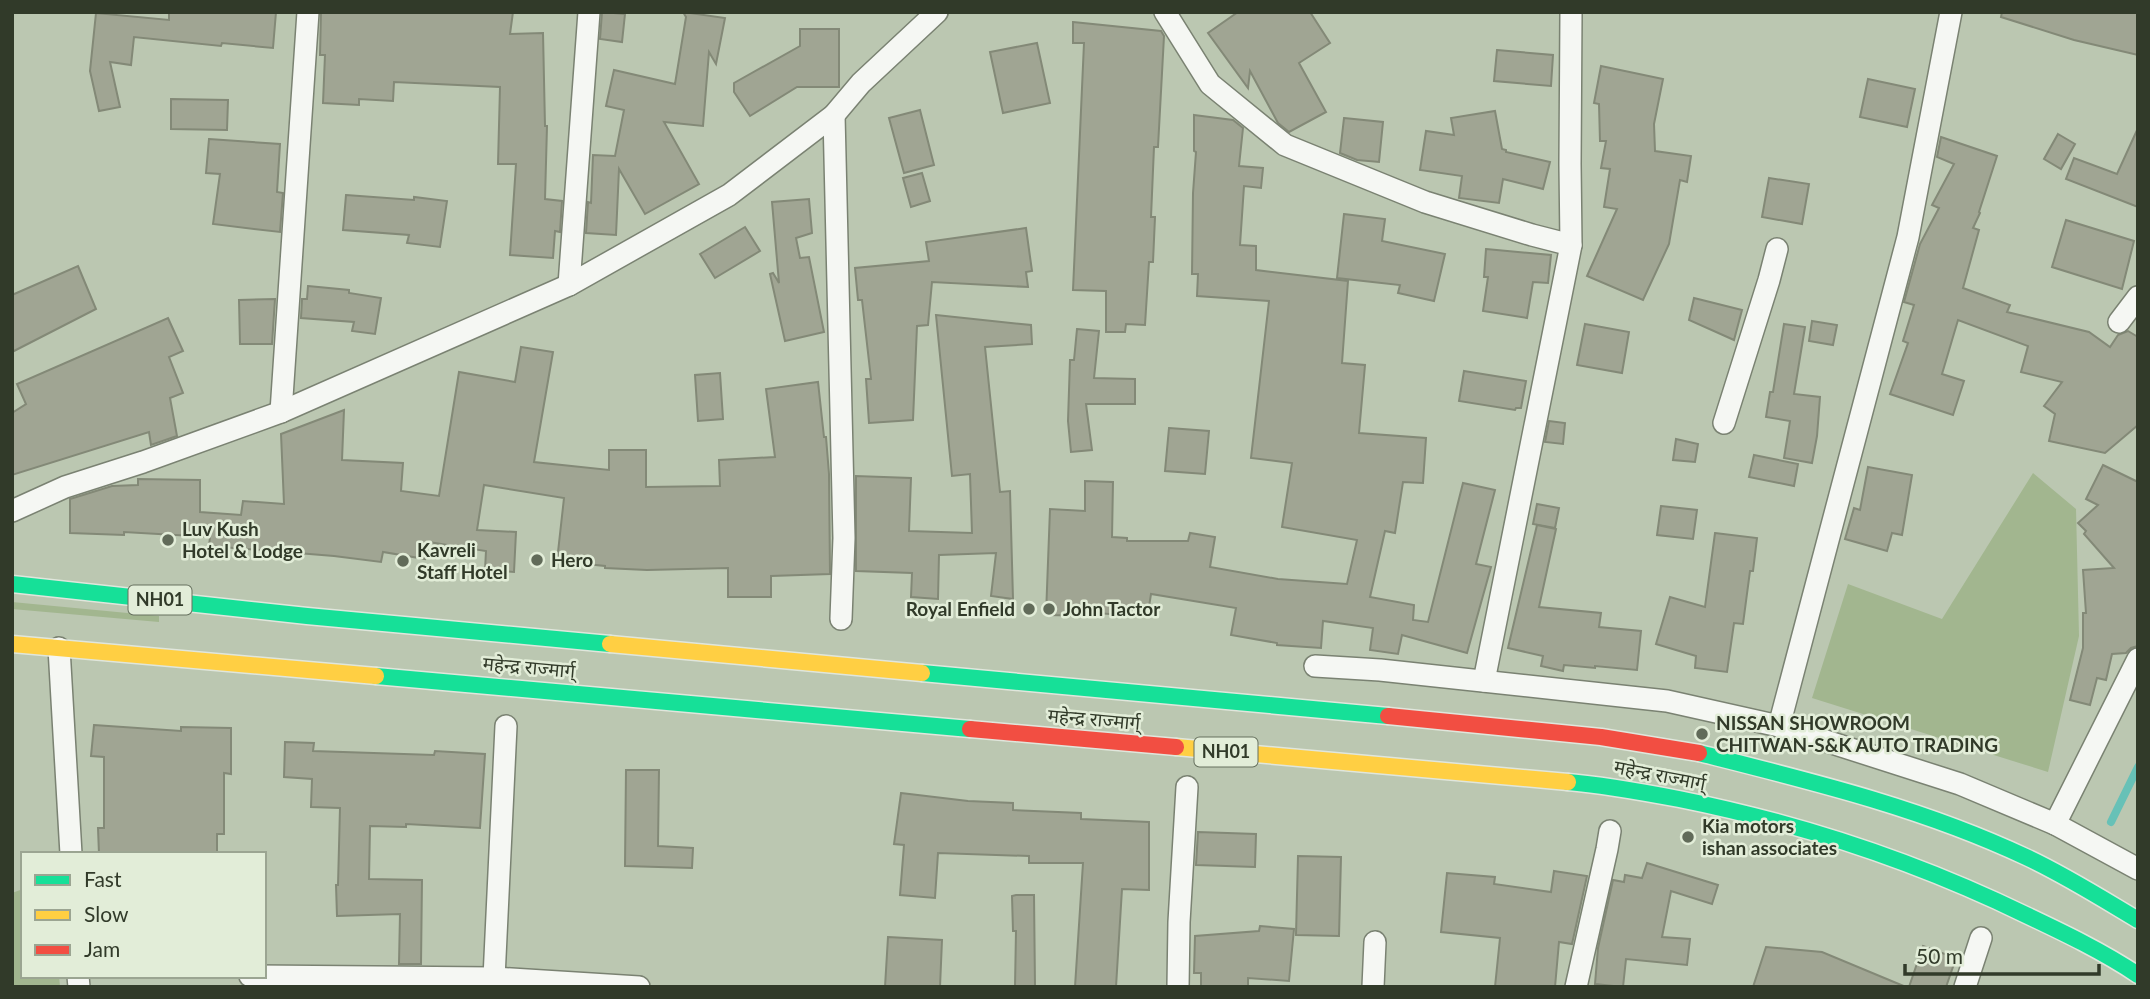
<svg xmlns="http://www.w3.org/2000/svg" width="2150" height="999" font-family="Lato,'Noto Sans Devanagari',sans-serif">
  <style>
    .green { fill: #a2b68f }
    .lines { fill: none; stroke-linecap: round; stroke-linejoin: round }
    .stream { stroke: #67c1b7; stroke-width: 8 }
    .building { fill: #a0a593; stroke: #838977; stroke-width: 2 }
    .street-casing { stroke: #7a8272; stroke-width: 24 }
    .fast-casing { stroke: #e0e6dc; stroke-width: 19 }
    .slow-casing { stroke: #e0e6dc; stroke-width: 19 }
    .jam-casing { stroke: #e0e6dc; stroke-width: 19 }
    .street { stroke: #f5f7f3; stroke-width: 21 }
    .fast { stroke: #16e098; stroke-width: 16 }
    .slow { stroke: #ffcf43; stroke-width: 16 }
    .jam { stroke: #f24e42; stroke-width: 16 }
    .poi-dot { fill: #616b59; stroke: #e2edd8; stroke-width: 2.5 }
    .labels { text-anchor: middle; stroke-width: 5; stroke-linejoin: round; paint-order: stroke }
    .shield { fill: #e2edd8; stroke: #66705e; stroke-width: 2 }
    .shield-label { font-size: 18px; font-weight: bold; fill: #313a29 }
    .poi-label { font-size: 19px; font-weight: bold; fill: #313a29; stroke: #e2edd8; text-anchor: start }
    .street-label { font-size: 19px; fill: #313a29; stroke: #e2edd8 }
  </style>
  <rect width="100%" height="100%" fill="#bbc7b1"/>
  <!-- green -->
  <g class="green">
    <polygon points="2033,473 2076,509 2079,636 2048,772 1812,698 1848,584 1942,619"/>
    <polygon points="12,602 159,616 159,622 12,609"/>
    <polygon points="23,889 23,976 59,976 60,987 12,987 12,893"/>
  </g>
  <g class="lines">
    <!-- stream -->
    <polyline class="stream" points="2111,822 2138,767"/>
  </g>
  <!-- building -->
  <g class="building">
    <polygon points="169,12 276,12 273,48 222,43 221,46 134,37 131,65 110,62 120,107 99,111 90,71 96,13 169,20"/>
    <polygon points="321,12 513,12 510,34 543,33 545,126 547,126 545,199 562,201 560,232 555,231 553,258 510,255 516,164 498,164 500,87 394,82 393,101 359,99 359,105 323,103 325,55 320,55"/>
    <polygon points="602,12 625,14 622,42 600,39"/>
    <polygon points="683,12 725,18 716,64 709,52 703,126 664,122 699,184 645,214 619,169 616,235 586,233 588,202 591,203 593,155 615,156 624,110 606,106 614,70 675,84 686,17"/>
    <polygon points="1238,12 1310,12 1330,43 1299,63 1326,112 1289,132 1278,123 1250,71 1248,88 1208,33"/>
    <polygon points="2002,12 2138,12 2138,55 2074,40 2001,17"/>
    <polygon points="1073,22 1161,31 1164,36 1158,147 1154,147 1151,217 1155,217 1153,262 1149,262 1145,325 1126,324 1125,332 1106,332 1106,291 1073,290 1084,43 1073,43"/>
    <polygon points="800,29 839,29 839,87 797,87 750,116 734,92 734,83 800,46"/>
    <polygon points="1037,43 1050,103 1003,113 990,52"/>
    <polygon points="1497,50 1553,55 1551,86 1494,81"/>
    <polygon points="1601,66 1663,79 1654,124 1655,151 1691,156 1687,182 1680,180 1669,244 1643,300 1587,276 1617,209 1604,207 1610,169 1601,168 1606,141 1600,141 1599,104 1594,103"/>
    <polygon points="1868,79 1915,89 1907,127 1860,117"/>
    <polygon points="171,99 228,100 227,130 171,129"/>
    <polygon points="920,110 934,165 904,173 889,118"/>
    <polygon points="1495,111 1502,149 1506,150 1506,152 1550,162 1543,189 1503,179 1499,203 1459,198 1462,176 1420,170 1426,131 1454,135 1451,118"/>
    <polygon points="1194,115 1233,120 1243,128 1239,166 1263,168 1261,188 1244,186 1240,245 1256,246 1256,270 1348,281 1342,363 1365,365 1359,433 1426,438 1423,483 1403,482 1395,533 1385,531 1370,597 1414,605 1413,620 1428,622 1463,483 1495,490 1476,564 1491,567 1467,653 1402,635 1398,654 1370,650 1373,628 1323,621 1321,648 1277,645 1277,643 1231,635 1236,608 1151,594 1148,613 1122,608 1122,615 1097,613 1097,616 1046,615 1050,509 1085,511 1085,481 1113,482 1112,537 1127,538 1127,541 1188,541 1190,533 1215,537 1210,567 1278,579 1347,584 1357,540 1282,527 1292,463 1251,458 1269,301 1197,296 1198,274 1192,274 1193,193 1196,152 1194,151"/>
    <polygon points="1344,118 1383,122 1379,162 1357,160 1340,153"/>
    <polygon points="2138,128 2138,207 2066,179 2074,158 2117,174"/>
    <polygon points="2058,134 2075,144 2061,169 2044,159"/>
    <polygon points="1941,137 1997,156 1979,212 1980,213 1973,228 1979,230 1963,288 2010,305 2007,312 2089,332 2110,347 2118,335 2128,331 2138,337 2138,425 2105,453 2049,441 2055,414 2044,406 2062,382 2021,372 2028,346 1958,320 1942,374 1964,381 1953,415 1890,394 1908,343 1903,341 1914,305 1904,302 1920,244 1939,208 1932,205 1954,164 1937,157"/>
    <polygon points="209,139 280,144 277,192 283,193 280,232 213,224 220,174 206,173"/>
    <polygon points="922,173 930,201 911,207 903,178"/>
    <polygon points="1769,178 1809,184 1802,224 1762,217"/>
    <polygon points="346,195 414,200 414,197 447,201 440,247 407,243 409,235 343,230"/>
    <polygon points="809,199 812,233 796,238 800,258 809,257 824,332 785,341 770,274 773,273 779,283 772,202"/>
    <polygon points="1344,214 1385,219 1382,241 1445,254 1434,301 1398,293 1400,285 1337,278"/>
    <polygon points="2066,220 2134,241 2122,289 2052,267"/>
    <polygon points="745,227 760,251 715,278 700,254"/>
    <polygon points="1026,228 1032,271 1026,272 1028,287 932,282 928,325 917,326 913,420 869,423 866,379 871,379 862,300 858,300 855,268 929,261 926,242"/>
    <polygon points="1486,249 1551,255 1548,283 1533,282 1527,318 1483,311 1488,277 1484,277"/>
    <polygon points="78,266 96,309 12,352 12,295"/>
    <polygon points="308,286 349,290 349,293 381,298 375,334 352,331 354,322 301,318 302,299 307,299"/>
    <polygon points="1694,298 1742,310 1734,340 1689,320"/>
    <polygon points="275,299 272,344 240,344 239,300"/>
    <polygon points="936,315 1031,325 1032,344 985,347 1000,492 1010,491 1013,599 991,596 996,553 939,555 938,599 911,597 912,573 856,571 856,476 911,478 909,531 972,533 970,474 952,476"/>
    <polygon points="168,318 183,351 169,357 183,393 170,398 177,436 151,445 149,432 12,475 12,413 26,404 17,384"/>
    <polygon points="1812,321 1837,325 1833,345 1809,341"/>
    <polygon points="1585,324 1629,332 1622,373 1577,365"/>
    <polygon points="1784,324 1805,327 1794,394 1820,397 1817,436 1812,463 1784,458 1790,421 1766,417 1770,392 1773,392"/>
    <polygon points="1077,329 1099,331 1094,378 1135,379 1135,404 1086,404 1092,450 1071,452 1068,421 1070,360 1074,360"/>
    <polygon points="521,347 553,352 534,462 609,470 609,450 646,450 646,487 720,486 719,460 775,457 766,389 818,382 824,437 826,437 829,474 830,574 771,576 771,597 728,597 728,568 647,570 605,568 605,566 557,561 564,498 484,485 477,530 516,532 514,572 485,570 486,551 428,542 425,559 383,552 381,562 334,556 209,546 210,537 124,532 124,535 70,533 70,499 112,486 138,485 138,479 200,480 200,512 241,515 243,501 284,504 281,434 344,410 342,460 403,463 401,491 439,496 459,372 515,382"/>
    <polygon points="1464,371 1526,381 1521,408 1516,408 1515,410 1459,401"/>
    <polygon points="720,373 723,419 698,421 695,375"/>
    <polygon points="1549,421 1565,423 1563,444 1545,442"/>
    <polygon points="1169,428 1209,431 1205,474 1165,471"/>
    <polygon points="1676,439 1698,444 1695,462 1673,460"/>
    <polygon points="1754,455 1798,464 1794,486 1749,477"/>
    <polygon points="2103,465 2138,482 2138,646 2131,648 2126,653 2112,654 2106,680 2097,678 2090,705 2070,700 2083,648 2083,613 2086,613 2083,570 2114,568 2084,534 2086,531 2078,523 2098,505 2086,499"/>
    <polygon points="1868,467 1912,475 1902,535 1892,533 1887,551 1845,539 1854,508 1860,510"/>
    <polygon points="1537,504 1559,508 1555,528 1533,524"/>
    <polygon points="1661,506 1697,510 1693,539 1657,535"/>
    <polygon points="1537,525 1556,529 1539,607 1601,613 1599,627 1641,631 1637,670 1595,666 1595,668 1564,665 1563,671 1541,666 1543,656 1508,648"/>
    <polygon points="1715,533 1757,538 1753,571 1750,571 1743,624 1734,623 1727,672 1695,668 1696,656 1656,644 1670,597 1705,607"/>
    <polygon points="94,725 181,731 181,727 231,728 231,774 224,773 224,834 217,834 217,854 99,854 98,828 104,828 104,757 91,756"/>
    <polygon points="285,742 314,743 313,751 434,755 435,751 485,754 480,828 406,824 406,827 370,826 369,879 422,880 421,964 399,964 400,914 337,916 336,885 338,885 340,808 311,807 312,779 284,777"/>
    <polygon points="626,770 659,770 658,846 693,848 692,868 625,866"/>
    <polygon points="901,793 968,801 1013,803 1013,810 1081,813 1081,819 1149,822 1149,890 1122,889 1116,987 1075,987 1083,863 1029,863 1029,856 938,853 935,898 900,895 904,845 894,844"/>
    <polygon points="1198,832 1256,834 1255,867 1196,865"/>
    <polygon points="1298,856 1341,857 1339,936 1296,935"/>
    <polygon points="1647,863 1718,885 1712,904 1671,891 1662,937 1690,939 1687,965 1626,959 1623,987 1595,984 1598,948 1613,880 1624,882 1625,875 1642,878"/>
    <polygon points="1554,871 1587,876 1572,944 1559,942 1555,987 1495,987 1500,938 1441,932 1447,873 1495,877 1494,884 1551,892"/>
    <polygon points="1016,895 1034,895 1035,987 1015,987 1016,931 1013,931 1012,896"/>
    <polygon points="1260,926 1294,929 1289,981 1248,978 1248,987 1201,987 1201,973 1194,973 1195,936 1259,931"/>
    <polygon points="888,937 942,940 940,987 885,987"/>
    <polygon points="1923,946 1956,958 1946,987 1909,987"/>
    <polygon points="1766,947 1822,952 1906,987 1753,987"/>
  </g>
  <g class="lines">
    <defs>
      <g id="street">
        <polyline points="1165,12 1210,84 1285,145 1425,202 1532,235 1571,245"/>
        <polyline points="834,115 844,538 841,619"/>
        <polyline points="569,285 589,12"/>
        <polyline points="2119,322 2138,297"/>
        <polyline points="281,412 308,12"/>
        <polyline points="1724,423 1769,280 1777,249"/>
        <polyline points="12,511 65,487 143,462 281,412 569,285 729,195 834,115 861,83 937,12"/>
        <polyline points="59,648 71,854"/>
        <polyline points="1315,666 1380,670 1667,701 1779,726 1960,784 2055,824 2138,869"/>
        <polyline points="1484,681 1571,245 1570,164 1571,12"/>
        <polyline points="1779,726 1908,237 1951,12"/>
        <polyline points="2055,824 2138,659"/>
        <polyline points="78,976 79,987"/>
        <polyline points="250,976 494,978 639,987"/>
        <polyline points="494,978 506,726"/>
        <polyline points="1178,987 1179,922 1187,787"/>
        <polyline points="1373,987 1375,942"/>
        <polyline points="1576,987 1607,849 1610,831"/>
        <polyline points="1965,987 1981,938"/>
      </g>
      <g id="fast">
        <polyline points="12,584 307,616 610,644"/>
        <polyline points="922,673 1388,716"/>
        <polyline points="376,676 970,729"/>
        <path d="M1699,753C1810,781 1922,808 2026,857C2065,875 2101,898 2138,920"/>
        <path d="M1568,782C1605,785 1642,792 1679,799C1799,823 1915,861 2026,915C2064,933 2102,951 2138,975"/>
      </g>
      <g id="slow">
        <polyline points="12,644 376,676"/>
        <polyline points="610,644 922,673"/>
        <polyline points="1176,747 1568,782"/>
      </g>
      <g id="jam">
        <polyline points="1388,716 1601,737 1699,753"/>
        <polyline points="970,729 1176,747"/>
      </g>
    </defs>
    <!-- street casing -->
    <use href="#street" class="street-casing"/>
    <!-- fast casing -->
    <use href="#fast" class="fast-casing"/>
    <!-- slow casing -->
    <use href="#slow" class="slow-casing"/>
    <!-- jam casing -->
    <use href="#jam" class="jam-casing"/>
    <!-- street -->
    <use href="#street" class="street"/>
    <!-- fast -->
    <use href="#fast" class="fast"/>
    <!-- slow -->
    <use href="#slow" class="slow"/>
    <!-- jam -->
    <use href="#jam" class="jam"/>
  </g>
  <!-- markers -->
  <g class="poi-dot">
    <circle cx="168" cy="540" r="7"/>
    <circle cx="537" cy="560" r="7"/>
    <circle cx="403" cy="561" r="7"/>
    <circle cx="1029" cy="609" r="7"/>
    <circle cx="1049" cy="609" r="7"/>
    <circle cx="1702" cy="734" r="7"/>
    <circle cx="1688" cy="837" r="7"/>
  </g>
  <g class="labels">
    <!-- shield labels -->
    <g class="shield">
      <rect x="128.5" y="585.5" width="63" height="29" rx="5"/>
      <rect x="1194.5" y="737.5" width="63" height="29" rx="5"/>
    </g>
    <g class="shield-label">
      <text x="160" y="606">NH01</text>
      <text x="1226" y="758">NH01</text>
    </g>
    <!-- poi labels -->
    <g class="poi-label">
      <text x="182" y="536">Luv Kush<tspan x="182" dy="22">Hotel &amp; Lodge</tspan></text>
      <text x="417" y="557">Kavreli<tspan x="417" dy="22">Staff Hotel</tspan></text>
      <text x="551" y="567">Hero</text>
      <text x="1015" y="616" text-anchor="end">Royal Enfield</text>
      <text x="1063" y="616">John Tactor</text>
      <text x="1716" y="730">NISSAN SHOWROOM<tspan x="1716" dy="22">CHITWAN-S&amp;K AUTO TRADING</tspan></text>
      <text x="1702" y="833">Kia motors<tspan x="1702" dy="22">ishan associates</tspan></text>
    </g>
    <!-- street labels -->
    <g class="street-label">
      <text transform="translate(529 667) rotate(5)" y="7">महेन्द्र राज्मार्ग्</text>
      <text transform="translate(1094 719) rotate(5)" y="7">महेन्द्र राज्मार्ग्</text>
      <text transform="translate(1660 775) rotate(11)" y="7">महेन्द्र राज्मार्ग्</text>
    </g>
  </g>
  <!-- border -->
  <rect width="2150" height="999" fill="none" stroke="#313a29" stroke-width="28"/>
  <!-- legend -->
  <rect x="21" y="852" width="245" height="126" fill="#e2edd8" stroke="#9ba592" stroke-width="2"/>
  <rect x="35" y="875" width="35" height="10" fill="#16e098" stroke="#9ba592" stroke-width="2"/>
  <text x="84" y="887" font-size="21" fill="#313a29">Fast</text>
  <rect x="35" y="910" width="35" height="10" fill="#ffcf43" stroke="#9ba592" stroke-width="2"/>
  <text x="84" y="922" font-size="21" fill="#313a29">Slow</text>
  <rect x="35" y="945" width="35" height="10" fill="#f24e42" stroke="#9ba592" stroke-width="2"/>
  <text x="84" y="957" font-size="21" fill="#313a29">Jam</text>
  <!-- scale -->
  <path d="M1905 964v10h194v-10" fill="none" stroke="#313a29" stroke-width="3.5"/>
  <text x="1916" y="964" font-size="21" fill="#313a29" stroke="#e2edd8" stroke-width="5" paint-order="stroke">50 m</text>
</svg>
